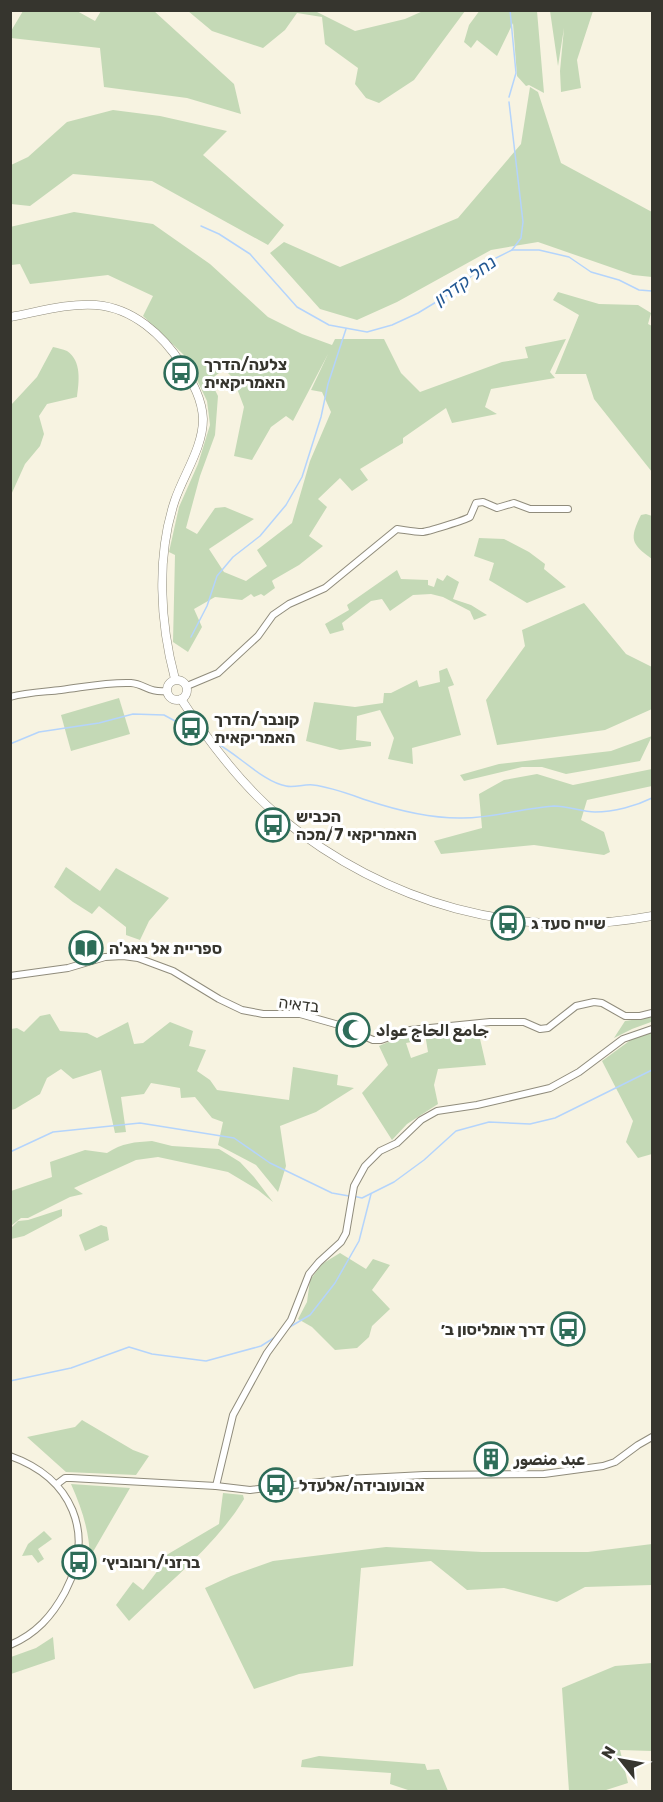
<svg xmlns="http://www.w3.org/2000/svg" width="663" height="1802" font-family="Rubik,Vazirmatn,Heebo,sans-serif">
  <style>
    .green { fill: #c4d9b6; fill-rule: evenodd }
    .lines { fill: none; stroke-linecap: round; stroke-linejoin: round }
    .stream { stroke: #b4d4fc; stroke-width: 1.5 }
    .minor-casing { stroke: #908c7c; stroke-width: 8 }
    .major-casing { stroke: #908c7c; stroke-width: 9 }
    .minor { stroke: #fff; stroke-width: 6 }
    .major { stroke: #fff; stroke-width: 8 }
    .labels { text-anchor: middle; stroke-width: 6; stroke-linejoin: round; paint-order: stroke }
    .poi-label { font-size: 16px; font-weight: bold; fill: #36352e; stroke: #fff; text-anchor: start }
    .street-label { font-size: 16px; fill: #36352e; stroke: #fff }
    .water-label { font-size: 18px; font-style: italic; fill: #235893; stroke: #fff }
  </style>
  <rect width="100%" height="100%" fill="#f7f3e1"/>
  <!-- green -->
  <g class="green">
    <polygon points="480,10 537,11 544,93 529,85 526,86 517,76 513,23 497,56 477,40 471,48 464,42 469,25"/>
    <polygon points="23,11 77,11 95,21 101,11 154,11 234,84 241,114 187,98 104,87 100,48 11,38 11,31"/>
    <polygon points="188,11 315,11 355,31 405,19 423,11 465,11 414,80 379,103 366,98 355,84 358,68 325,44 322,17 297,13 285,30 263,48 212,31"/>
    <polygon points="550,11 593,11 577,60 581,88 561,92 560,71 564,28 558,66"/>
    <polygon points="530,87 538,92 561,163 652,212 652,277 633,275 538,242 491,250 397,302 357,320 320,309 270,253 284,242 340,267 458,218 521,144"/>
    <polygon points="113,110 160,116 227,131 203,155 284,225 268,245 152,181 73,174 30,206 11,204 11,165 28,157 67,122"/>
    <path d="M74,212L153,224L210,264L268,317L302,334L332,345L335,339H384L401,373L420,392L502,362L528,358L525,347L566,339L550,372L555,378L491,389L485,407L497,414L452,423L446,408L403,438V443L360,469L368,480L352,491L340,478L318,499L327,507L309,536L323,546L299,565L273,580L272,581L275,588L264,596L261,594L254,597L251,594L242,600L215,597L194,609L202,627L188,652L173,642L175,555L169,552L179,507L198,464L210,425L207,401L186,357L143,316L153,296L108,275L30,284L20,264L11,265L10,227ZM328,354L311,390L322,392L331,412L310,461L292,523L257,550L267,566L246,581L224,572L209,549L254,519L225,507L215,508L197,534L186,528L200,476L215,435L218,396L210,380L224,369L233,378L244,407L234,456L252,460L271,427L286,416L293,421Z"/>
    <polygon points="558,292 599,304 638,305 651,313 648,324 652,326 652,472 594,399 586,374 555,374 579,315 553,300"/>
    <path d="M53,347C57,348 63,349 67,351C82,361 79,382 77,397L47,404L39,416L44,434L40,446L25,464L11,495V405L37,377Z"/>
    <path d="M646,514L652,516V559C631,544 629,539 641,515Z"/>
    <polygon points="479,538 504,539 529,552 545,564 544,569 566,587 527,603 489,580 494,563 474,556"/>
    <polygon points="397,570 401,579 428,580 428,585 434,587 437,578 443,581 447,575 459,582 453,599 471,605 487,615 474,620 470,611 443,597 431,594 413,595 390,611 382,599 371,601 342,623 344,630 330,634 325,624 349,610 347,605"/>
    <polygon points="584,603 626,654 652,667 652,709 605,730 497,745 486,700 525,646 522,630"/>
    <polygon points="447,668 454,685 448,687 461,735 412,748 413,764 388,759 394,738 380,710 357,716 356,740 371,742 371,746 340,750 306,741 314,702 355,707 383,703 384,693 391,693 417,680 419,687 440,682 439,671"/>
    <polygon points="119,698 130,734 71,751 61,715"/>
    <polygon points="652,736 640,761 566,774 542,767 522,767 464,781 460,775 499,764 611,751"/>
    <polygon points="652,769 652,786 587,800 581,820 604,832 610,852 604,855 534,845 441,854 434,841 482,828 479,794 504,780 537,774 573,785"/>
    <polygon points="66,867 100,891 116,868 169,898 149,921 140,940 126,935 126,927 99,906 92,914 73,902 54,887"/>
    <polygon points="50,1014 60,1031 87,1033 97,1038 128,1022 134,1044 143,1043 170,1022 193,1031 189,1046 206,1050 197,1071 210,1080 217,1090 289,1100 293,1067 338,1075 337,1085 354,1088 316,1112 280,1126 286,1166 278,1192 256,1165 218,1145 223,1122 212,1118 195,1097 181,1098 180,1088 151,1083 144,1094 121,1097 126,1132 115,1133 101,1070 73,1079 61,1069 47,1078 40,1094 15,1109 11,1110 11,1029 17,1028 24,1032 40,1016"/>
    <polygon points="652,1017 651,1022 632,1029 614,1038 625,1021"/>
    <polygon points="652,1029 652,1154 638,1158 626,1142 633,1121 602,1061 632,1039"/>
    <polygon points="478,1030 486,1065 438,1069 434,1085 438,1104 407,1124 392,1140 362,1093 388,1065 379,1046 395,1039 417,1036 417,1041 406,1043 411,1058 428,1052 425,1034"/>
    <path d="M152,1141L172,1146L219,1149L240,1162L254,1177L273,1202L258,1190L228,1172L158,1157L136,1160L74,1188L83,1194L70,1197L28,1218H21L11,1226V1191L52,1177L50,1162L85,1150L107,1153C122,1143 135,1142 152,1141Z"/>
    <polygon points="62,1209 62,1216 24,1236 11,1239 11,1228 18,1221 28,1220"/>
    <polygon points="101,1225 107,1227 109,1240 85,1251 79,1235"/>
    <polygon points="340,1253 366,1269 373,1259 390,1265 372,1290 390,1309 372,1326 369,1337 357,1348 335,1350 312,1327 298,1319 307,1302 310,1280 322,1264"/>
    <polygon points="82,1420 133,1450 149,1456 136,1475 66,1472 27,1437 75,1427"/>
    <path d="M71,1484L130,1488L90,1557C89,1530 82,1509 71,1484Z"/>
    <path d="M223,1493L243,1495L244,1499C217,1544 167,1584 129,1621L116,1605L133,1582L143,1590L162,1565L158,1560L219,1524Z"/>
    <polygon points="44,1531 52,1539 38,1549 44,1559 38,1563 32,1555 22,1556 28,1544"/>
    <polygon points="652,1544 652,1585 585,1587 557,1602 504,1588 467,1590 431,1561 361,1568 353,1666 299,1674 254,1689 205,1588 231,1576 273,1561 386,1547 482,1552 588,1552"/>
    <polygon points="53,1637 55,1659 11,1674 11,1657 36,1648"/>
    <polygon points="652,1663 652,1751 620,1750 628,1783 603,1791 569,1791 562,1688 615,1666"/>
    <polygon points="319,1756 425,1764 427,1770 439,1769 448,1791 411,1791 390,1784 391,1773 301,1767 302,1760"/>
  </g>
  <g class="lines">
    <!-- stream -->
    <g class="stream">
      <polyline points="509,97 516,73 510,10"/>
      <polyline points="509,102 523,222 521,238 512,250"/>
      <polyline points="201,226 219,234 250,254 297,307 329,325 367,332 392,325 418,313 456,290 486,263 512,250 539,250 569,257 591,272 619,280 639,290 652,291"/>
      <polyline points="191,637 207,606 217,576 233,557 260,536 286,505 302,477 321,417 328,384 346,329"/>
      <path d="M216,743C238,754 263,782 286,786C294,788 304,784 313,785C331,787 349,794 366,800C396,810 428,818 459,818C492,819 522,808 554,806C568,806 582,812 595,812C614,812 636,806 652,798"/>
      <polyline points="10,744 39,732 99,723 133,714 164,715 201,735"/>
      <polyline points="10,1152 53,1132 140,1123 234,1138 270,1163 332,1193 349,1196"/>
      <polyline points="353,1196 362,1198 394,1182 424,1160 456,1131 489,1122 530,1124 555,1118 652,1070"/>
      <polyline points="288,1328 310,1315 335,1283 359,1241 371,1194"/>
      <polyline points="10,1381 71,1368 129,1347 152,1354 206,1361 261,1346 277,1336"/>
    </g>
    <defs>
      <g id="minor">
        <path d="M187,686L218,673L258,636L273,615L289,604L325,588L397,529C405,530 414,532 422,532C427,532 465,520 470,517L476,503L483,502L497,508L514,503L530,509H568"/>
        <path d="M10,697C28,692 44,692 61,690C85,687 107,682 131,683C145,684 148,693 167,691"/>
        <polyline points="10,976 68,968 105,957 123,956 138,958 173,971 219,999 242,1010 263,1014 300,1014 339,1025 373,1040 381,1040 410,1030 490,1022 524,1022 540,1029 548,1028 576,1006 594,1002 602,1003 625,1016 640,1016 652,1013"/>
        <path d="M10,1456C72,1478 96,1533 65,1592C52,1616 36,1634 10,1645"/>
        <polyline points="57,1484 65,1478 71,1478 216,1486 250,1490 347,1479 424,1475 544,1474 603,1466 615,1462 638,1445 652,1437"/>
        <polyline points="216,1486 233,1415 267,1353 291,1320 309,1274 319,1262 341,1242 346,1233 354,1186 365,1166 380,1151 397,1143 421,1120 437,1111 477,1105 550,1088 579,1072 623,1039 652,1029"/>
      </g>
      <g id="major">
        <path d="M10,317C38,312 67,303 96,305C133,308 163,335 182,365C192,382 202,398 203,419C203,447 184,474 175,500C156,556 160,623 175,679"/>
        <circle cx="177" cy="690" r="10"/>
        <path d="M181,699C209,742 241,785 281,818C387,904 518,941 652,916"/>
      </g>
    </defs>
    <!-- minor casing -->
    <use href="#minor" class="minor-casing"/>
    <!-- major casing -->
    <use href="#major" class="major-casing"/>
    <!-- minor -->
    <use href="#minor" class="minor"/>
    <!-- major -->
    <use href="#major" class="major"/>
  </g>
  <!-- icons -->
  <defs>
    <symbol id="bus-ring" viewBox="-11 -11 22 22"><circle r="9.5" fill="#fff" stroke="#2e6d59" stroke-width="1.5"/><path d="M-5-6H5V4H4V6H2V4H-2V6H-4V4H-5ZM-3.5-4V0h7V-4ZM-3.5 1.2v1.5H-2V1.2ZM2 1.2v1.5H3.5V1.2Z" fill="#2e6d59"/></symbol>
    <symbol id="library-ring" viewBox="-11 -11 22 22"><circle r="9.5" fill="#fff" stroke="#2e6d59" stroke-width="1.5"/><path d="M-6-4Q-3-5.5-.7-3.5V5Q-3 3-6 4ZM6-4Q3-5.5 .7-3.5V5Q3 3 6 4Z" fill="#2e6d59"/></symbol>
    <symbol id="mosque-ring" viewBox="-11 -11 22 22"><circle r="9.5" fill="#fff" stroke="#2e6d59" stroke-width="1.5"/><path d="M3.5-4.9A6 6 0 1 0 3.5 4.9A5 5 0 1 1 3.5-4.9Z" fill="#2e6d59"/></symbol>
    <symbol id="building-ring" viewBox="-11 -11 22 22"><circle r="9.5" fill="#fff" stroke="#2e6d59" stroke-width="1.5"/><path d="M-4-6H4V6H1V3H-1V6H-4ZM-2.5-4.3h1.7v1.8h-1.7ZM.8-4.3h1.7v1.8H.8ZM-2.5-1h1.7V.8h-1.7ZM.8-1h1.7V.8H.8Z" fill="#2e6d59"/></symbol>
  </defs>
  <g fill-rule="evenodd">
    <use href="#bus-ring" x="162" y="354" width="38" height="38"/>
    <use href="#bus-ring" x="172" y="709" width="38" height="38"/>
    <use href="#bus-ring" x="254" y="806" width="38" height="38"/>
    <use href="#bus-ring" x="489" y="904" width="38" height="38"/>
    <use href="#library-ring" x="67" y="929" width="38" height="38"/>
    <use href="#mosque-ring" x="334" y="1011" width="38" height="38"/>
    <use href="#bus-ring" x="549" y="1310" width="38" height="38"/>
    <use href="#building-ring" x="472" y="1440" width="38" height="38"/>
    <use href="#bus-ring" x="257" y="1466" width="38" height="38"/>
    <use href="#bus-ring" x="60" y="1543" width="38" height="38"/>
  </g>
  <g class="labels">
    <!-- poi labels -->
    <g class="poi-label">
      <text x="204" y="370">צלעה/הדרך<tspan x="204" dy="18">האמריקאית</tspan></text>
      <text x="214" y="725">קונבר/הדרך<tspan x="214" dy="18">האמריקאית</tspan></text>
      <text x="296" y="822">הכביש<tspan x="296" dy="18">האמריקאי 7/מכה</tspan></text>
      <text x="531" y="929">שייח סעד ג</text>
      <text x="109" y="954">ספריית אל נאג'ה</text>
      <text x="376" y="1036">جامع الحاج عواد</text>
      <text x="545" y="1335" text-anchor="end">דרך אומליסון ב׳</text>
      <text x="514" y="1465">عبد منصور</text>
      <text x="299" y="1491">אבועובידה/אלעדל</text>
      <text x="102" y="1568">ברזני/רובוביץ׳</text>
    </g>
    <!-- street labels -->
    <g class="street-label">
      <text transform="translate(299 1004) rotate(7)" y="6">בדאיה</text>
    </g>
    <!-- water labels -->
    <g class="water-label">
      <text transform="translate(465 281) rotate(-36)" y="6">נחל קדרון</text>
    </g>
  </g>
  <!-- border -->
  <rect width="663" height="1802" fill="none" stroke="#36352e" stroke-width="24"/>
  <!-- north arrow -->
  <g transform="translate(621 1760) rotate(301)" stroke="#ffffff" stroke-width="4.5" paint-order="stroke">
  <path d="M0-4.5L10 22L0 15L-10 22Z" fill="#36352e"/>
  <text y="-9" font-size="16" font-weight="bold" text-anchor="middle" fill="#36352e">N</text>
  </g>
</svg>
